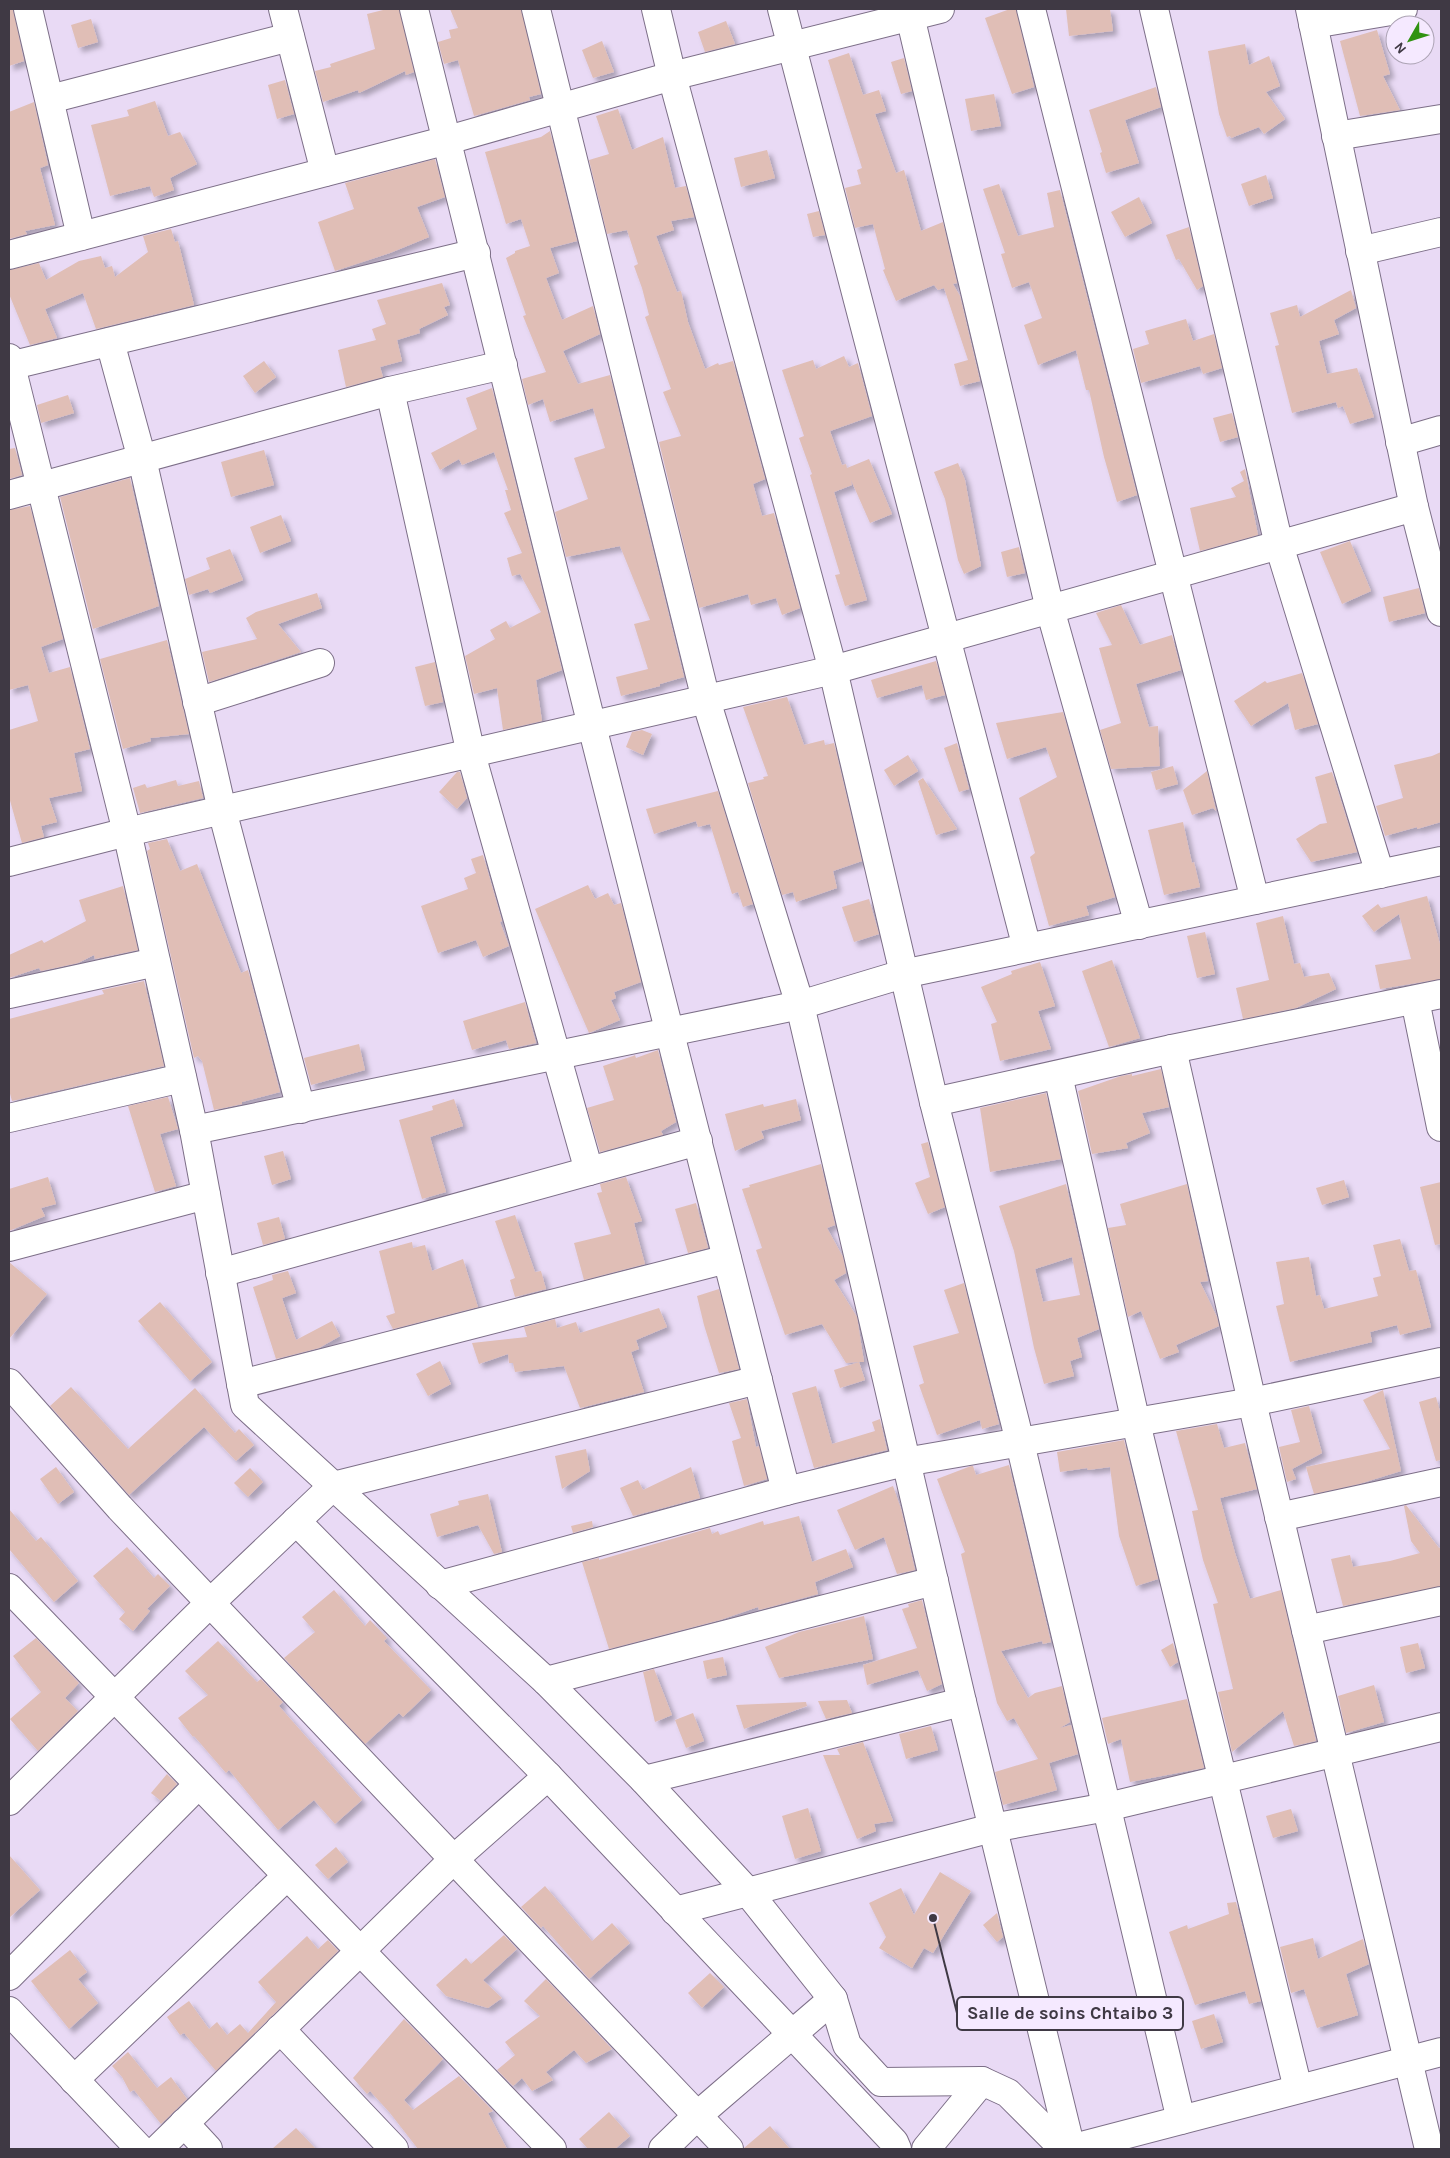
<svg xmlns="http://www.w3.org/2000/svg" width="1450" height="2158" font-family="Karla,sans-serif">
  <style>
    .building { fill: #e0beb6; fill-rule: evenodd; filter: url(#shadow) }
    .lines { fill: none; stroke-linecap: round; stroke-linejoin: round }
    .minor-casing { stroke: #7d6f88; stroke-width: 30 }
    .minor { stroke: #fff; stroke-width: 28 }
    .leader { fill: none; stroke: #3f3944; stroke-width: 2 }
    .callout-dot { fill: #3f3944; stroke: #f5e9ff; stroke-width: 2 }
    .callout { fill: #f5e9ff; stroke: #3f3944; stroke-width: 2 }
    .callout-label { font-size: 18px; text-anchor: middle; font-weight: bold; fill: #3f3944 }
  </style>
  <defs>
    <filter id="shadow"><feDropShadow dx="4.5" dy="4.5" stdDeviation="2.5" flood-color="#0004"/></filter>
  </defs>
  <rect width="100%" height="100%" fill="#e9daf5"/>
  <!-- building -->
  <g class="building">
    <polygon points="9,9 13,9 24,61 9,66"/>
    <polygon points="387,9 399,9 414,72 406,75 405,71 359,93 358,90 323,102 315,71 331,67 330,64 375,49 367,14"/>
    <polygon points="450,9 521,9 541,94 529,97 530,100 474,116 458,60 444,64 438,42 451,38 449,30 458,28"/>
    <polygon points="1010,9 1016,9 1034,87 1012,94 985,18"/>
    <polygon points="1066,9 1110,9 1113,31 1069,36"/>
    <polygon points="91,19 98,42 78,48 71,25"/>
    <polygon points="726,21 735,44 705,52 698,32"/>
    <polygon points="1377,30 1390,74 1383,76 1400,110 1360,116 1340,41"/>
    <polygon points="602,41 614,72 593,78 582,50"/>
    <polygon points="1245,44 1249,65 1269,56 1280,86 1266,92 1285,119 1264,134 1259,127 1231,138 1230,136 1227,137 1219,114 1208,51"/>
    <polygon points="849,53 863,95 879,90 886,111 875,114 896,173 904,170 921,231 943,222 957,283 953,284 960,296 980,381 960,386 954,364 968,360 944,288 938,290 934,285 896,301 883,270 885,269 873,224 855,228 845,188 861,184 857,170 862,168 828,60"/>
    <polygon points="904,58 912,91 901,94 891,62"/>
    <polygon points="285,80 294,114 277,119 268,85"/>
    <polygon points="1156,87 1161,107 1125,120 1139,163 1106,173 1100,153 1102,152 1089,110"/>
    <polygon points="994,94 1001,126 971,131 965,99"/>
    <polygon points="155,101 168,136 180,132 197,164 170,178 174,190 154,197 150,186 110,196 91,125 129,116 127,110"/>
    <polygon points="34,102 48,165 40,168 55,225 25,231 27,234 9,239 9,112"/>
    <polygon points="618,109 632,150 663,137 675,188 686,186 694,217 671,221 674,230 656,236 677,292 681,291 688,322 705,369 718,363 719,365 733,361 765,479 753,484 762,516 774,513 800,608 782,615 776,598 751,605 748,594 699,608 659,442 681,436 663,392 671,389 645,317 649,315 642,288 634,266 638,264 627,230 607,234 589,160 609,154 596,116"/>
    <polygon points="550,131 577,241 550,248 559,273 546,278 562,320 593,306 600,334 563,351 578,384 610,375 684,677 660,684 660,686 621,696 616,677 648,669 634,624 650,620 620,546 566,557 555,512 588,499 574,458 605,448 593,408 550,422 543,399 528,405 522,379 546,372 523,316 526,315 506,258 515,253 515,251 530,246 521,219 506,224 485,152 541,137"/>
    <polygon points="767,150 775,178 741,187 734,158"/>
    <polygon points="435,159 445,197 417,207 429,237 390,253 335,271 318,222 354,209 345,183"/>
    <polygon points="1266,175 1273,198 1249,206 1241,184"/>
    <polygon points="999,184 1018,236 1054,227 1047,193 1060,190 1137,495 1117,502 1104,457 1089,390 1086,390 1076,350 1038,365 1024,325 1042,318 1029,282 1012,288 1001,254 1005,253 983,189"/>
    <polygon points="1139,197 1152,223 1125,237 1111,212"/>
    <polygon points="819,211 825,235 813,237 807,214"/>
    <polygon points="1189,227 1203,286 1197,290 1179,259 1176,260 1166,235"/>
    <polygon points="171,229 175,242 178,241 194,305 96,329 83,293 45,309 57,338 30,345 9,294 9,270 39,263 46,280 79,261 101,256 105,268 112,266 115,277 148,252 143,236"/>
    <polygon points="442,283 450,305 444,307 448,315 419,329 420,333 397,340 402,361 380,367 383,377 346,387 338,350 376,340 372,329 386,324 377,300"/>
    <polygon points="1351,290 1356,308 1334,320 1339,334 1319,341 1327,374 1357,368 1374,417 1350,424 1343,406 1338,408 1336,402 1292,413 1275,346 1279,345 1270,313 1297,305 1300,317"/>
    <polygon points="1186,319 1193,341 1214,334 1222,368 1203,374 1200,366 1141,383 1133,349 1149,344 1145,331"/>
    <polygon points="844,356 849,367 858,363 872,416 830,431 842,465 846,464 847,468 869,459 892,514 870,523 851,480 852,485 834,492 867,600 845,606 835,575 840,574 810,475 812,474 799,438 804,436 782,370 813,360 816,369"/>
    <polygon points="264,361 276,377 255,393 243,376"/>
    <polygon points="492,388 562,670 536,680 542,721 503,730 497,688 474,694 465,656 495,639 490,630 506,621 510,628 541,612 520,574 512,576 507,558 522,553 504,513 511,510 505,490 508,490 494,452 462,465 459,459 440,470 431,453 477,429 466,398"/>
    <polygon points="68,395 74,413 41,423 37,405"/>
    <polygon points="1232,413 1238,437 1220,442 1213,418"/>
    <polygon points="15,448 22,475 9,479 9,449"/>
    <polygon points="264,450 274,485 231,497 221,462"/>
    <polygon points="958,463 965,480 981,566 964,574 958,560 945,499 934,472"/>
    <polygon points="1245,469 1258,535 1200,551 1190,508 1236,497 1231,488 1244,481 1240,472"/>
    <polygon points="130,478 159,606 93,629 60,497"/>
    <polygon points="30,506 63,639 41,647 49,673 70,667 90,749 74,753 82,791 49,798 57,822 41,826 44,837 22,843 9,797 9,730 38,721 28,685 9,690 9,510"/>
    <polygon points="281,515 291,541 260,553 250,527"/>
    <polygon points="1350,541 1371,591 1342,604 1320,552"/>
    <polygon points="1019,547 1025,573 1007,577 1001,552"/>
    <polygon points="230,549 243,580 210,593 208,589 189,595 185,579 210,569 206,558"/>
    <polygon points="1419,588 1425,613 1389,622 1383,597"/>
    <polygon points="317,593 322,608 278,624 301,652 209,682 202,652 257,639 246,618 256,612"/>
    <polygon points="1121,605 1140,645 1172,635 1181,670 1136,684 1149,727 1158,726 1160,766 1111,769 1100,730 1121,723 1099,648 1112,645 1096,613"/>
    <polygon points="167,640 189,734 150,738 151,741 123,749 100,659"/>
    <polygon points="936,661 945,695 926,700 922,685 877,698 871,680"/>
    <polygon points="435,662 443,702 425,706 415,667"/>
    <polygon points="1302,673 1318,724 1295,730 1288,703 1251,726 1234,701 1265,681 1267,683"/>
    <polygon points="787,697 804,745 824,740 825,745 834,743 862,861 833,871 837,888 796,902 793,892 782,895 748,783 764,779 763,777 768,776 743,707"/>
    <polygon points="1063,712 1115,897 1086,906 1089,915 1049,926 1030,857 1035,853 1019,798 1057,777 1046,747 1007,759 996,723"/>
    <polygon points="642,730 652,734 643,755 626,747 632,732"/>
    <polygon points="957,743 969,789 959,792 944,748"/>
    <polygon points="1441,752 1441,822 1417,829 1417,827 1385,836 1376,806 1403,798 1394,765 1432,756"/>
    <polygon points="908,755 918,771 894,786 884,770"/>
    <polygon points="1173,766 1178,784 1156,790 1151,772"/>
    <polygon points="1207,771 1216,811 1213,808 1192,815 1183,790"/>
    <polygon points="457,772 460,772 467,798 457,809 439,792"/>
    <polygon points="1332,772 1357,852 1311,862 1296,839 1320,824 1327,823 1315,777"/>
    <polygon points="923,778 957,829 936,835 918,781"/>
    <polygon points="176,780 178,786 199,781 203,798 140,813 133,788 145,784 147,788"/>
    <polygon points="718,791 753,904 743,907 738,892 732,894 710,824 698,827 696,821 654,834 646,809"/>
    <polygon points="1183,822 1192,863 1194,862 1200,887 1164,895 1148,830"/>
    <polygon points="167,839 180,871 197,864 241,973 248,970 280,1092 242,1102 242,1104 214,1110 202,1061 198,1056 194,1058 147,851 150,849 148,843"/>
    <polygon points="483,855 502,921 500,922 509,946 483,957 476,940 438,953 421,906 468,889 464,878 476,873 471,859"/>
    <polygon points="588,885 595,899 608,893 614,905 621,903 641,982 614,992 616,998 611,1000 620,1020 589,1033 535,909"/>
    <polygon points="123,886 138,950 95,959 94,955 78,963 41,971 39,968 9,978 9,955 42,940 44,943 86,921 79,900"/>
    <polygon points="1427,896 1441,948 1441,979 1380,989 1375,965 1411,959 1399,914 1374,932 1362,916 1378,904 1381,908"/>
    <polygon points="869,899 879,934 854,942 842,907"/>
    <polygon points="1283,916 1294,964 1300,963 1304,977 1329,973 1336,989 1296,1008 1243,1019 1236,988 1269,980 1256,923"/>
    <polygon points="1205,932 1215,974 1197,978 1187,936"/>
    <polygon points="1112,960 1140,1038 1109,1047 1082,971"/>
    <polygon points="1040,962 1055,1006 1038,1011 1051,1049 1000,1061 991,1024 997,1022 981,987 1012,974 1011,971"/>
    <polygon points="144,981 164,1066 12,1101 9,1090 9,1019 104,994 102,990"/>
    <polygon points="525,1002 536,1043 509,1049 506,1040 472,1050 463,1021"/>
    <polygon points="359,1044 365,1070 311,1085 304,1058"/>
    <polygon points="658,1050 676,1122 661,1131 663,1135 600,1152 587,1108 614,1100 603,1066 633,1056 635,1055 636,1058"/>
    <polygon points="1161,1069 1169,1107 1142,1113 1150,1133 1126,1143 1128,1148 1092,1154 1078,1091 1121,1076 1132,1074 1132,1076"/>
    <polygon points="1046,1093 1061,1159 990,1172 980,1108"/>
    <polygon points="168,1097 178,1129 160,1134 176,1186 155,1192 128,1106"/>
    <polygon points="454,1099 463,1126 430,1137 446,1192 422,1199 399,1120 433,1110 432,1106"/>
    <polygon points="796,1099 801,1120 761,1131 764,1138 735,1151 725,1114 763,1104 764,1107"/>
    <polygon points="928,1142 945,1207 928,1214 915,1183 930,1177 921,1144"/>
    <polygon points="283,1151 291,1179 272,1185 264,1156"/>
    <polygon points="821,1164 835,1225 827,1228 843,1257 846,1273 834,1280 857,1317 864,1362 859,1362 865,1380 840,1388 834,1370 859,1362 846,1363 822,1324 785,1335 756,1250 762,1248 742,1189 750,1187 749,1185"/>
    <polygon points="48,1177 56,1204 41,1208 45,1216 9,1231 9,1189"/>
    <polygon points="626,1177 642,1221 634,1223 645,1264 584,1280 574,1243 611,1234 597,1193 602,1192 600,1184"/>
    <polygon points="1344,1180 1349,1197 1322,1205 1316,1188"/>
    <polygon points="1441,1182 1441,1244 1435,1245 1420,1187"/>
    <path d="M1066,1184L1099,1329L1077,1338L1082,1357L1070,1361L1074,1376L1044,1384L1034,1348L1014,1251L999,1206ZM1072,1257L1080,1295L1043,1302L1035,1269Z"/>
    <polygon points="1187,1184 1208,1281 1200,1282 1217,1317 1219,1326 1176,1345 1179,1352 1160,1359 1141,1311 1128,1317 1108,1228 1126,1225 1120,1204"/>
    <polygon points="696,1203 708,1248 688,1253 675,1209"/>
    <polygon points="515,1215 535,1272 541,1271 546,1289 515,1297 510,1280 515,1278 495,1221"/>
    <polygon points="279,1217 285,1239 263,1245 257,1223"/>
    <polygon points="1400,1239 1409,1271 1416,1270 1431,1327 1400,1335 1397,1325 1370,1332 1372,1342 1290,1362 1276,1306 1284,1304 1276,1262 1309,1257 1316,1296 1320,1295 1324,1309 1378,1296 1373,1278 1381,1276 1373,1245"/>
    <polygon points="412,1242 413,1248 425,1245 432,1271 463,1259 478,1307 393,1329 386,1316 395,1313 379,1251"/>
    <polygon points="9,1262 47,1294 9,1339"/>
    <polygon points="288,1271 296,1293 282,1298 296,1340 332,1321 340,1336 319,1348 276,1359 253,1287 273,1280 272,1275"/>
    <polygon points="964,1283 999,1424 982,1429 980,1420 937,1435 919,1385 924,1383 913,1346 959,1333 944,1290"/>
    <polygon points="719,1289 739,1369 719,1373 704,1325 697,1296"/>
    <polygon points="160,1302 212,1362 190,1381 138,1321"/>
    <polygon points="659,1308 667,1327 636,1340 639,1349 631,1352 644,1392 580,1408 564,1366 515,1372 513,1363 509,1363 508,1354 479,1364 472,1343 527,1337 524,1327 555,1319 557,1328 576,1322 580,1333"/>
    <polygon points="440,1361 451,1384 428,1396 416,1374"/>
    <polygon points="816,1386 832,1444 875,1431 872,1422 880,1419 887,1450 814,1468 792,1393"/>
    <polygon points="71,1387 128,1449 195,1388 235,1433 239,1429 254,1445 236,1461 204,1427 129,1495 50,1406"/>
    <polygon points="1383,1390 1401,1471 1359,1484 1314,1494 1306,1467 1390,1449 1363,1400"/>
    <polygon points="1436,1397 1441,1415 1441,1460 1436,1461 1419,1402"/>
    <polygon points="747,1399 756,1447 759,1446 767,1479 744,1486 732,1441 741,1438 729,1403"/>
    <polygon points="1309,1406 1322,1453 1292,1469 1296,1479 1287,1482 1279,1447 1300,1442 1291,1410"/>
    <polygon points="1217,1424 1224,1448 1245,1443 1257,1489 1220,1498 1235,1553 1250,1599 1281,1590 1316,1741 1294,1746 1283,1711 1232,1752 1218,1692 1233,1689 1213,1604 1218,1603 1203,1560 1192,1511 1198,1510 1176,1431"/>
    <polygon points="1124,1440 1158,1579 1136,1586 1119,1536 1110,1467 1088,1470 1087,1468 1060,1472 1057,1452"/>
    <polygon points="586,1449 590,1471 562,1489 555,1456"/>
    <polygon points="1009,1465 1051,1642 1043,1644 1042,1641 1001,1651 1028,1698 1035,1693 1062,1686 1070,1722 1060,1728 1071,1725 1078,1754 1049,1763 1057,1790 1003,1805 995,1772 1038,1759 1014,1718 1007,1721 997,1703 961,1554 965,1552 937,1479 971,1466 973,1466 976,1475"/>
    <polygon points="56,1467 74,1492 58,1504 40,1479"/>
    <polygon points="691,1467 700,1498 633,1516 620,1488 638,1480 643,1490"/>
    <polygon points="250,1468 263,1482 248,1497 234,1483"/>
    <polygon points="893,1486 901,1509 915,1570 897,1574 884,1537 855,1550 837,1510"/>
    <polygon points="488,1494 502,1552 494,1554 478,1525 437,1537 430,1514 459,1505 458,1501"/>
    <polygon points="1406,1505 1439,1548 1441,1547 1441,1586 1343,1606 1331,1559 1350,1555 1353,1567 1390,1561 1420,1553 1411,1541 1404,1506"/>
    <polygon points="9,1509 36,1541 41,1537 78,1581 54,1602 9,1549"/>
    <polygon points="799,1516 812,1562 846,1549 853,1567 815,1582 818,1594 759,1610 758,1607 720,1620 609,1649 582,1562 599,1558 599,1560 710,1528 712,1534 718,1531 720,1535 763,1521 764,1525"/>
    <polygon points="592,1521 593,1527 573,1533 571,1526"/>
    <polygon points="127,1547 154,1578 158,1574 170,1586 147,1609 150,1611 133,1631 119,1619 125,1612 93,1576"/>
    <polygon points="334,1590 365,1626 370,1620 387,1638 384,1641 431,1690 403,1717 399,1713 365,1744 284,1658 315,1632 302,1617"/>
    <polygon points="922,1600 942,1684 927,1691 918,1670 867,1685 863,1665 917,1648 902,1609 909,1607 908,1604"/>
    <polygon points="864,1616 873,1659 779,1678 765,1647 799,1632"/>
    <polygon points="36,1638 79,1683 65,1698 78,1711 38,1751 10,1719 41,1692 13,1656"/>
    <polygon points="218,1641 257,1682 261,1679 283,1702 279,1706 362,1800 335,1824 314,1800 278,1830 229,1770 226,1773 194,1736 193,1737 178,1718 208,1695 185,1671"/>
    <polygon points="1173,1643 1178,1662 1170,1667 1161,1650"/>
    <polygon points="1418,1643 1425,1668 1406,1673 1400,1647"/>
    <polygon points="723,1657 727,1675 707,1679 703,1661"/>
    <polygon points="654,1669 672,1715 655,1722 643,1672"/>
    <polygon points="1374,1685 1384,1722 1346,1733 1338,1696"/>
    <polygon points="1187,1699 1204,1768 1130,1782 1121,1739 1108,1744 1102,1718"/>
    <polygon points="847,1700 852,1713 826,1719 818,1701"/>
    <polygon points="806,1702 807,1706 744,1729 736,1705"/>
    <polygon points="693,1713 704,1741 686,1748 675,1720"/>
    <polygon points="931,1726 938,1750 906,1759 899,1734"/>
    <polygon points="863,1742 893,1821 874,1824 876,1831 857,1839 823,1755 840,1755 837,1749"/>
    <polygon points="167,1774 177,1784 161,1801 151,1793"/>
    <polygon points="808,1808 821,1851 795,1859 782,1816"/>
    <polygon points="1291,1809 1298,1831 1273,1838 1266,1816"/>
    <polygon points="336,1847 348,1862 328,1879 315,1865"/>
    <polygon points="9,1855 40,1890 9,1918"/>
    <polygon points="940,1872 971,1891 933,1953 924,1948 912,1968 879,1948 886,1937 869,1903 901,1888 914,1915"/>
    <polygon points="545,1886 592,1941 612,1923 630,1943 589,1979 543,1926 541,1928 521,1907"/>
    <polygon points="1236,1902 1261,2001 1249,2004 1245,1991 1195,2005 1169,1932 1187,1925 1188,1929 1229,1914 1227,1903"/>
    <polygon points="997,1913 1003,1937 997,1942 983,1925"/>
    <polygon points="504,1935 517,1949 483,1980 502,1998 488,2008 446,1996 436,1985 466,1958 471,1964"/>
    <polygon points="307,1936 318,1949 328,1940 338,1951 216,2071 184,2033 180,2035 167,2017 189,2001 209,2029 217,2022 227,2035 240,2024 248,2033 276,2002 258,1982"/>
    <polygon points="1313,1938 1318,1959 1363,1939 1369,1964 1346,1974 1358,2015 1317,2028 1304,1989 1291,1993 1280,1947"/>
    <polygon points="70,1950 87,1972 78,1979 98,2003 69,2029 31,1981"/>
    <polygon points="710,1973 724,1987 702,2008 688,1993"/>
    <polygon points="546,1979 612,2049 586,2063 574,2050 546,2072 553,2080 532,2091 522,2078 513,2086 497,2070 515,2055 505,2042 540,2016 524,2001"/>
    <polygon points="1214,2014 1223,2042 1201,2049 1192,2021"/>
    <polygon points="404,2019 443,2059 404,2100 413,2110 459,2076 493,2111 488,2113 507,2149 418,2149 390,2113 370,2091 367,2094 353,2078"/>
    <polygon points="128,2052 157,2088 171,2077 187,2099 161,2124 134,2090 130,2092 122,2077 112,2066"/>
    <polygon points="609,2112 630,2136 615,2149 588,2149 579,2139"/>
    <polygon points="770,2126 790,2149 744,2149 744,2148"/>
    <polygon points="296,2128 316,2149 272,2149"/>
  </g>
  <g class="lines">
    <defs>
      <g id="minor">
        <polyline points="28,9 81,236"/>
        <polyline points="283,9 325,172"/>
        <polyline points="414,9 592,726 786,1491"/>
        <polyline points="536,9 706,700 800,1005 962,1702 1071,2149"/>
        <polyline points="656,9 672,76 833,670 934,1102 1015,1422 1181,2120"/>
        <polyline points="782,9 1027,948"/>
        <polyline points="1031,9 1255,900"/>
        <polyline points="1154,9 1279,545 1380,874"/>
        <polyline points="1310,9 1414,507 1441,612"/>
        <polyline points="910,16 1050,609 1139,925"/>
        <polyline points="1313,24 1403,9"/>
        <polyline points="50,99 290,37"/>
        <polyline points="1336,136 1441,119"/>
        <polyline points="1360,251 1441,232"/>
        <polyline points="9,255 448,140 672,76 940,9"/>
        <polyline points="110,342 142,459 222,810 301,1109"/>
        <polyline points="9,358 127,832 194,1130 245,1405 546,1681 644,1780 747,1891 833,1999 847,2045 881,2082 982,2081 1008,2093 1064,2149"/>
        <polyline points="9,366 476,253"/>
        <polyline points="390,391 471,754 589,1171"/>
        <polyline points="1400,442 1441,430"/>
        <polyline points="9,495 390,391 503,365"/>
        <polyline points="197,702 320,663"/>
        <polyline points="9,862 127,832 833,670 1414,507"/>
        <polyline points="9,994 156,962"/>
        <polyline points="1415,1000 1441,1127"/>
        <polyline points="1172,1049 1252,1402 1429,2149"/>
        <polyline points="1058,1075 1136,1423 1298,2089"/>
        <polyline points="934,1102 1172,1049 1441,994"/>
        <polyline points="9,1118 182,1078"/>
        <polyline points="194,1130 800,1005 903,974 1441,861"/>
        <polyline points="9,1247 206,1195"/>
        <polyline points="220,1273 698,1141"/>
        <polyline points="9,1383 120,1508 729,2149"/>
        <polyline points="241,1384 727,1259"/>
        <polyline points="1279,1517 1441,1482"/>
        <polyline points="296,1521 548,1776 894,2142 897,2149"/>
        <polyline points="440,1585 786,1491 905,1462 1252,1402 1441,1362"/>
        <polyline points="9,1588 552,2149"/>
        <polyline points="1306,1630 1441,1601"/>
        <polyline points="546,1681 934,1581"/>
        <polyline points="644,1780 962,1702"/>
        <polyline points="9,1801 210,1603 333,1486 758,1380"/>
        <polyline points="675,1911 992,1828 1107,1807 1441,1727"/>
        <polyline points="9,1976 198,1785"/>
        <polyline points="9,2011 140,2149"/>
        <polyline points="280,2029 394,2149"/>
        <polyline points="74,2080 287,1876"/>
        <polyline points="184,2123 208,2149"/>
        <polyline points="158,2149 454,1859 548,1776"/>
        <polyline points="663,2149 698,2115 833,1999"/>
        <polyline points="926,2149 982,2081"/>
        <polyline points="1070,2149 1441,2052"/>
      </g>
    </defs>
    <!-- minor casing -->
    <use href="#minor" class="minor-casing"/>
    <!-- minor -->
    <use href="#minor" class="minor"/>
  </g>
  <!-- callouts -->
  <path class="leader" d="M933 1918L957 2013"/>
  <circle class="callout-dot" cx="933" cy="1918" r="5"/>
  <rect class="callout" x="957" y="1997" width="226" height="33" rx="5"/>
  <g class="callout-label">
    <text x="1070" y="2019">Salle de soins Chtaibo 3</text>
  </g>
  <!-- border -->
  <rect width="1450" height="2158" fill="none" stroke="#3f3944" stroke-width="20"/>
  <!-- north arrow -->
  <g transform="translate(1410 40) rotate(231)"><circle r="24" fill="#f5e9ff" stroke="#aca3b4"/>
  <path d="M0-4L9 19L0 12L-9 19Z" fill="#309211"/>
  <text y="-8" font-size="14" font-weight="bold" text-anchor="middle" fill="#3f3944">N</text>
  </g>
</svg>
